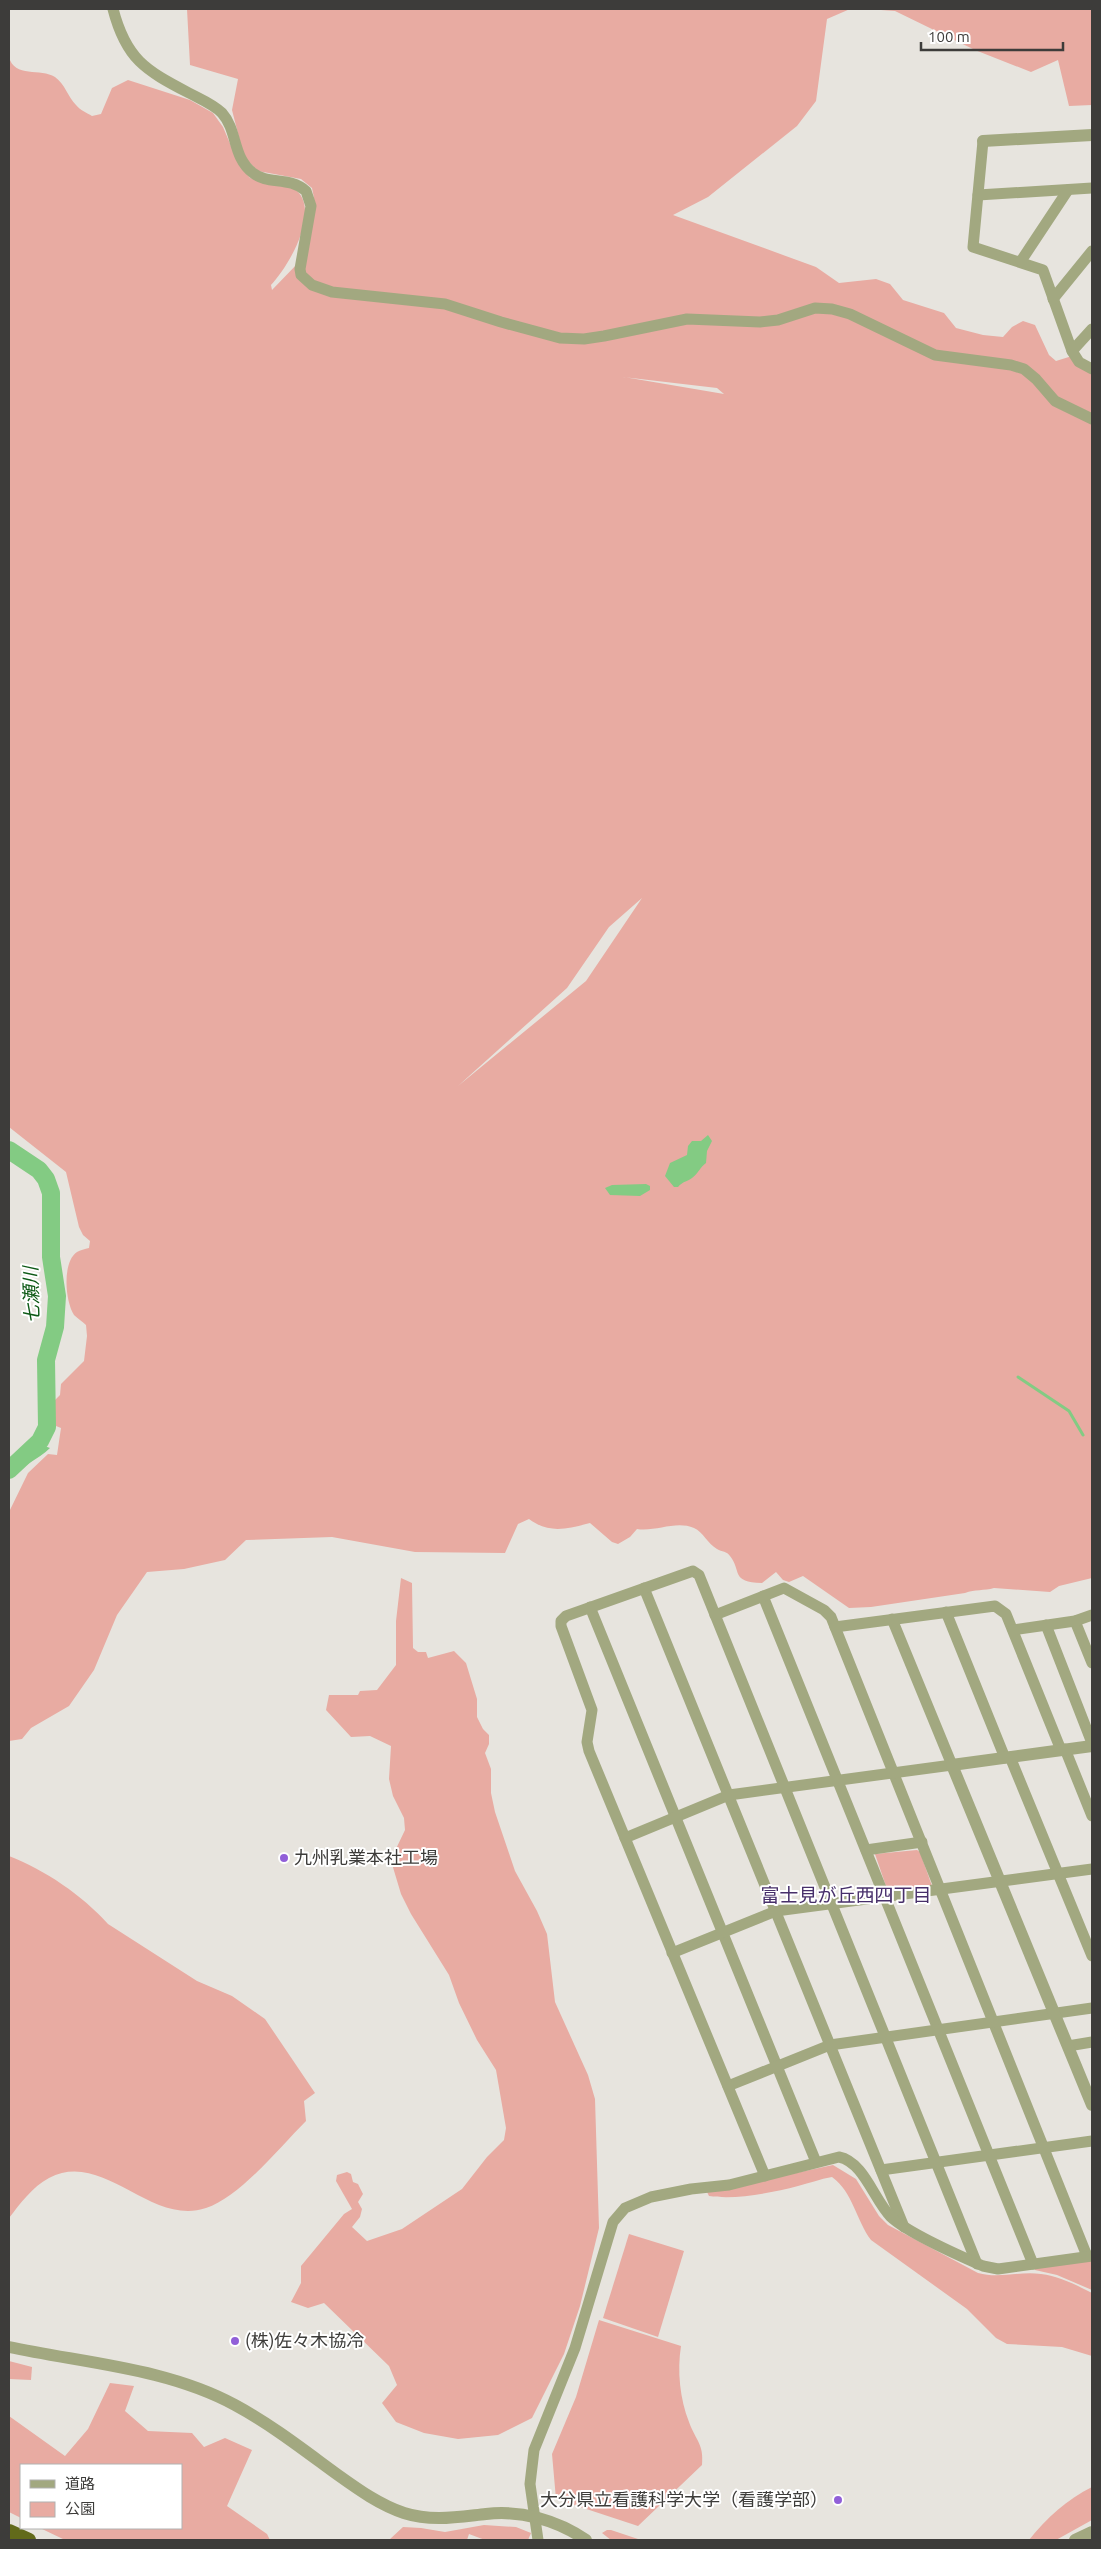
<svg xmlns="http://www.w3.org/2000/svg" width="1101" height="2549" font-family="Ubuntu,'Noto Sans JP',sans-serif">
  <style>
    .green { fill: #e8aba2; fill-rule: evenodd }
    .water { fill: #83cb83 }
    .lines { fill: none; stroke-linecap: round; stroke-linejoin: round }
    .stream { stroke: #83cb83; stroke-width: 3 }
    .river { stroke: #83cb83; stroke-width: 18 }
    .minor { stroke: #a2a880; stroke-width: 11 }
    .tertiary { stroke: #a2a880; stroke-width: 12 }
    .trunk { stroke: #626a1a; stroke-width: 14 }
    .poi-dot { fill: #915fd8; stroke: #fff; stroke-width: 2 }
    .labels { text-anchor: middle; stroke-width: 4; stroke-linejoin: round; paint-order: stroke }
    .poi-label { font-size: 18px; fill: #3d3c3a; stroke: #fff; text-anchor: start }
    .water-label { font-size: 19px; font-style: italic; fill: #0e5a17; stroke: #fff }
    .neighbourhood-label { font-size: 19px; fill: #472f6a; stroke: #fff }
  </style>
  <rect width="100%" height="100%" fill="#e7e4de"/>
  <!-- green -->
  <g class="green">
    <path d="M187,9H850L827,19L816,101L797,126L708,197L673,215L816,267L839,283L876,279L890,284L903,300L944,313L956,328L983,335L1003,337L1012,327L1023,321L1035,325L1049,355L1056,361L1072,356L1092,370V1578L1059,1586L1050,1592L994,1588C984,1591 975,1589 965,1593L871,1607L849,1608L803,1576L789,1582L783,1580L776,1572L762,1583C730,1582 742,1571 730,1556C727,1551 722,1552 717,1549C708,1544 703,1532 694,1528C676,1520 656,1532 637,1529L630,1537L618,1544L612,1542L590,1523C567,1529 549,1534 529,1519L518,1524L505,1553L415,1552L332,1537L246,1540L225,1560L184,1569L147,1572L117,1615L94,1670L69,1706L31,1728L22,1739L9,1741V1512L28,1473L48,1454L57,1455L61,1428L51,1424L55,1400L60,1395L61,1384L84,1361L87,1336L86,1325C82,1321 77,1318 74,1315C65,1301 62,1262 77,1252C80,1250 85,1249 89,1248L90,1241L83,1235L79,1227L66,1172L9,1127V57C14,78 41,68 55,77C65,84 68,97 76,105C80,110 87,113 92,116L101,114L112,88L128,80L190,100L213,113L223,127L237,160L250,178C263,181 290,182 299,193C318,216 288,267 271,285L272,290L300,261L314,198L312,188L301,179L258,171L244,157L232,110L238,79L190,65ZM623,377L717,388L724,394L624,377ZM642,898L586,981L458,1086L567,988L609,927Z"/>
    <polygon points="867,9 1092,9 1092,105 1069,106 1058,60 1031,72 975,50 895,11"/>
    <polygon points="401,1578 412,1583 413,1648 418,1652 426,1652 428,1658 454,1651 466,1663 477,1699 477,1717 483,1729 489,1735 489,1744 485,1753 491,1769 491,1793 495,1812 515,1871 537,1911 547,1934 555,2002 588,2075 595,2099 599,2228 580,2306 564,2354 532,2418 498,2435 458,2439 424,2433 396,2422 382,2403 397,2385 389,2366 324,2303 308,2308 291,2302 301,2283 301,2266 344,2214 352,2209 336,2181 337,2175 347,2172 351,2174 353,2182 358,2184 363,2194 358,2202 362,2209 360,2217 352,2227 367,2241 402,2229 462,2189 487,2157 504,2140 506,2128 496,2070 477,2040 459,2003 449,1975 411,1914 401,1894 392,1864 394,1853 405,1830 404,1818 393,1796 389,1779 391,1746 370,1736 351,1737 326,1710 329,1695 358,1695 360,1691 377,1690 396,1665 396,1621"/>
    <polygon points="917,1850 920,1852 932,1886 890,1891 887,1889 875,1854"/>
    <path d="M9,1856C45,1870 82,1895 108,1924L197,1981L232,1996L265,2019L315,2093L304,2101L306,2121C280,2147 240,2197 206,2208C151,2227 103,2149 49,2178C32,2187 20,2204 9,2218Z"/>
    <path d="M833,2165L856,2179L879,2216L888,2225L978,2273C999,2279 1019,2271 1041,2274C1059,2276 1076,2285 1092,2293V2356L1062,2347L1007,2344L996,2338L967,2309L871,2240C856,2220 853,2192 832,2177C820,2179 810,2183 798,2186C771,2193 736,2200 709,2196L707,2192Z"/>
    <polygon points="629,2234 684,2251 658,2337 603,2318"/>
    <polygon points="1092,2260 1092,2290 1057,2275 1035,2270 1034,2268"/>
    <path d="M599,2320L681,2346C677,2371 680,2399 689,2422C696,2441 704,2444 702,2465L638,2526L556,2499L552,2454L576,2397Z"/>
    <polygon points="9,2361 32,2367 31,2380 9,2379"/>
    <polygon points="110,2383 134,2386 125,2411 148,2431 192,2433 204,2447 225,2438 252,2450 227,2506 267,2534 270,2540 65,2540 40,2528 181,2528 181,2465 21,2465 21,2518 9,2512 9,2416 65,2456 88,2429"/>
    <path d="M1092,2487V2520L1056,2540H1029C1046,2518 1068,2499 1092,2487Z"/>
    <polygon points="484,2525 516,2527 531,2533 528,2540 485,2540 469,2534 467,2540 389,2540 403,2527 421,2528 445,2532"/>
    <polygon points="607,2530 611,2530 641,2540 611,2540 602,2533"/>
  </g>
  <!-- water -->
  <g class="water">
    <path d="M708,1135L712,1141L707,1151L706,1163C700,1167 698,1174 692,1178C687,1182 683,1181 678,1187H674L665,1176L670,1163L687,1155L688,1146L692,1141H701Z"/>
    <polygon points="646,1184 650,1186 650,1190 640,1196 610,1195 605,1188 612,1185"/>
    <path d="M31,1441L50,1448C38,1460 21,1466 9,1478V1461Z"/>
  </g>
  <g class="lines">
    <!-- stream -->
    <polyline class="stream" points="1018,1377 1069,1411 1083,1435"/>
    <!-- river -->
    <polyline class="river" points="9,1150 39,1170 46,1179 51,1193 51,1257 57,1296 55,1327 46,1360 47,1427 40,1441 9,1470"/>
    <!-- minor -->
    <g class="minor">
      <path d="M113,9C126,59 145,70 189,93C200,99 213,104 222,113C238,131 232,157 253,173C268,185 289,176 306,191L311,206L300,269L301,275L312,285L332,292L445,304L501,322L560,338L584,339L604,336L687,319L760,322L778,320L815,308L832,309L850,314L935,355L1011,365L1024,369L1036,379L1055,401L1092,419"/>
      <polyline points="983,141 973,247 1043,270 1072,351 1079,362 1092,369"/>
      <polyline points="978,195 1092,188"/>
      <polyline points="1021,261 1068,190"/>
      <polyline points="1053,299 1092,251"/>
      <polyline points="1072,351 1092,329"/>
      <polyline points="644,1588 904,2227"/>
      <polyline points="763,1596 1033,2264"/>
      <polyline points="590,1607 816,2162"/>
      <polyline points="946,1612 1005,1758"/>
      <polyline points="715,1615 784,1588 824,1610 831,1617 1087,2256"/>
      <polyline points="1075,1621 1092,1663"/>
      <polyline points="1046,1625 1092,1743"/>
      <polyline points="835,1627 995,1606 1006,1614 1061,1750"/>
      <polyline points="1013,1630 1075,1621 1092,1615"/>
      <polyline points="1065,1749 1092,1816"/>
      <polyline points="1010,1757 1092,1956"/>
      <polyline points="625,1838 729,1795 952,1765 892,1619"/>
      <polyline points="866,1850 922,1842"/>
      <polyline points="672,1953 776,1911 1092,1869"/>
      <polyline points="1068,2046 1092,2042"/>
      <polyline points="728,2086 830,2045 1092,2008"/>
      <polyline points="881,2170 1092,2141"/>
      <polyline points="765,2176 589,1751 587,1742 592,1710 561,1626 561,1621 566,1616 693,1571 699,1575 977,2264"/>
      <path d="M538,2540L530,2484L534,2450L575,2348L613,2222L625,2208L651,2197L691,2189L729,2185L839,2157C864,2162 874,2200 891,2217C908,2233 960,2256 983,2266L998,2269L1092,2256"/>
    </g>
    <!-- tertiary -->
    <g class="tertiary">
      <polyline points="983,141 1092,135"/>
      <polyline points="1092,1746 952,1765 1092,2105"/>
      <path d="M9,2347C84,2363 167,2368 235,2405C272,2425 305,2451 338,2475C359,2490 380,2505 404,2513C432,2522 458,2517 486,2514C521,2510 557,2520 586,2540"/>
      <polyline points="1075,2540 1092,2532"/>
    </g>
    <!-- trunk -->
    <polyline class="trunk" points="9,2531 29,2540"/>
  </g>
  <!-- markers -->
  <g class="poi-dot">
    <circle cx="284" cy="1858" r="5"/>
    <circle cx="235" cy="2341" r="5"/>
    <circle cx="838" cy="2500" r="5"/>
  </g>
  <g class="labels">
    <!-- poi labels -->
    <g class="poi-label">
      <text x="294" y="1864">九州乳業本社工場</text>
      <text x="245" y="2347">(株)佐々木協冷</text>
      <text x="828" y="2506" text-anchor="end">大分県立看護科学大学（看護学部）</text>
    </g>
    <!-- water labels -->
    <g class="water-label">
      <text transform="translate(31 1295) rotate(-92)" y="7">七瀬川</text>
    </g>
    <!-- neighbourhood labels -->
    <g class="neighbourhood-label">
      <text x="846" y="1902">富士見が丘西四丁目</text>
    </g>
  </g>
  <!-- border -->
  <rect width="1101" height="2549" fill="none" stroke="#3d3c3a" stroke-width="20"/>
  <!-- legend -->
  <rect x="20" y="2464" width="162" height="65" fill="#ffffff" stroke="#b1b1b0"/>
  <rect x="30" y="2480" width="25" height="8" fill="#a2a880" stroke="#b1b1b0"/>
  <text x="65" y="2489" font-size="15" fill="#3d3c3a">道路</text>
  <rect x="30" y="2502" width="25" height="15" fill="#e8aba2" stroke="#b1b1b0"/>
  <text x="65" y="2514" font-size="15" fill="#3d3c3a">公園</text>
  <!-- scale -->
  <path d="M921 42v8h142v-8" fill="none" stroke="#3d3c3a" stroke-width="2.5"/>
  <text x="928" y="42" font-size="15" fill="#3d3c3a" stroke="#ffffff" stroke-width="4" paint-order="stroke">100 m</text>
</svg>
